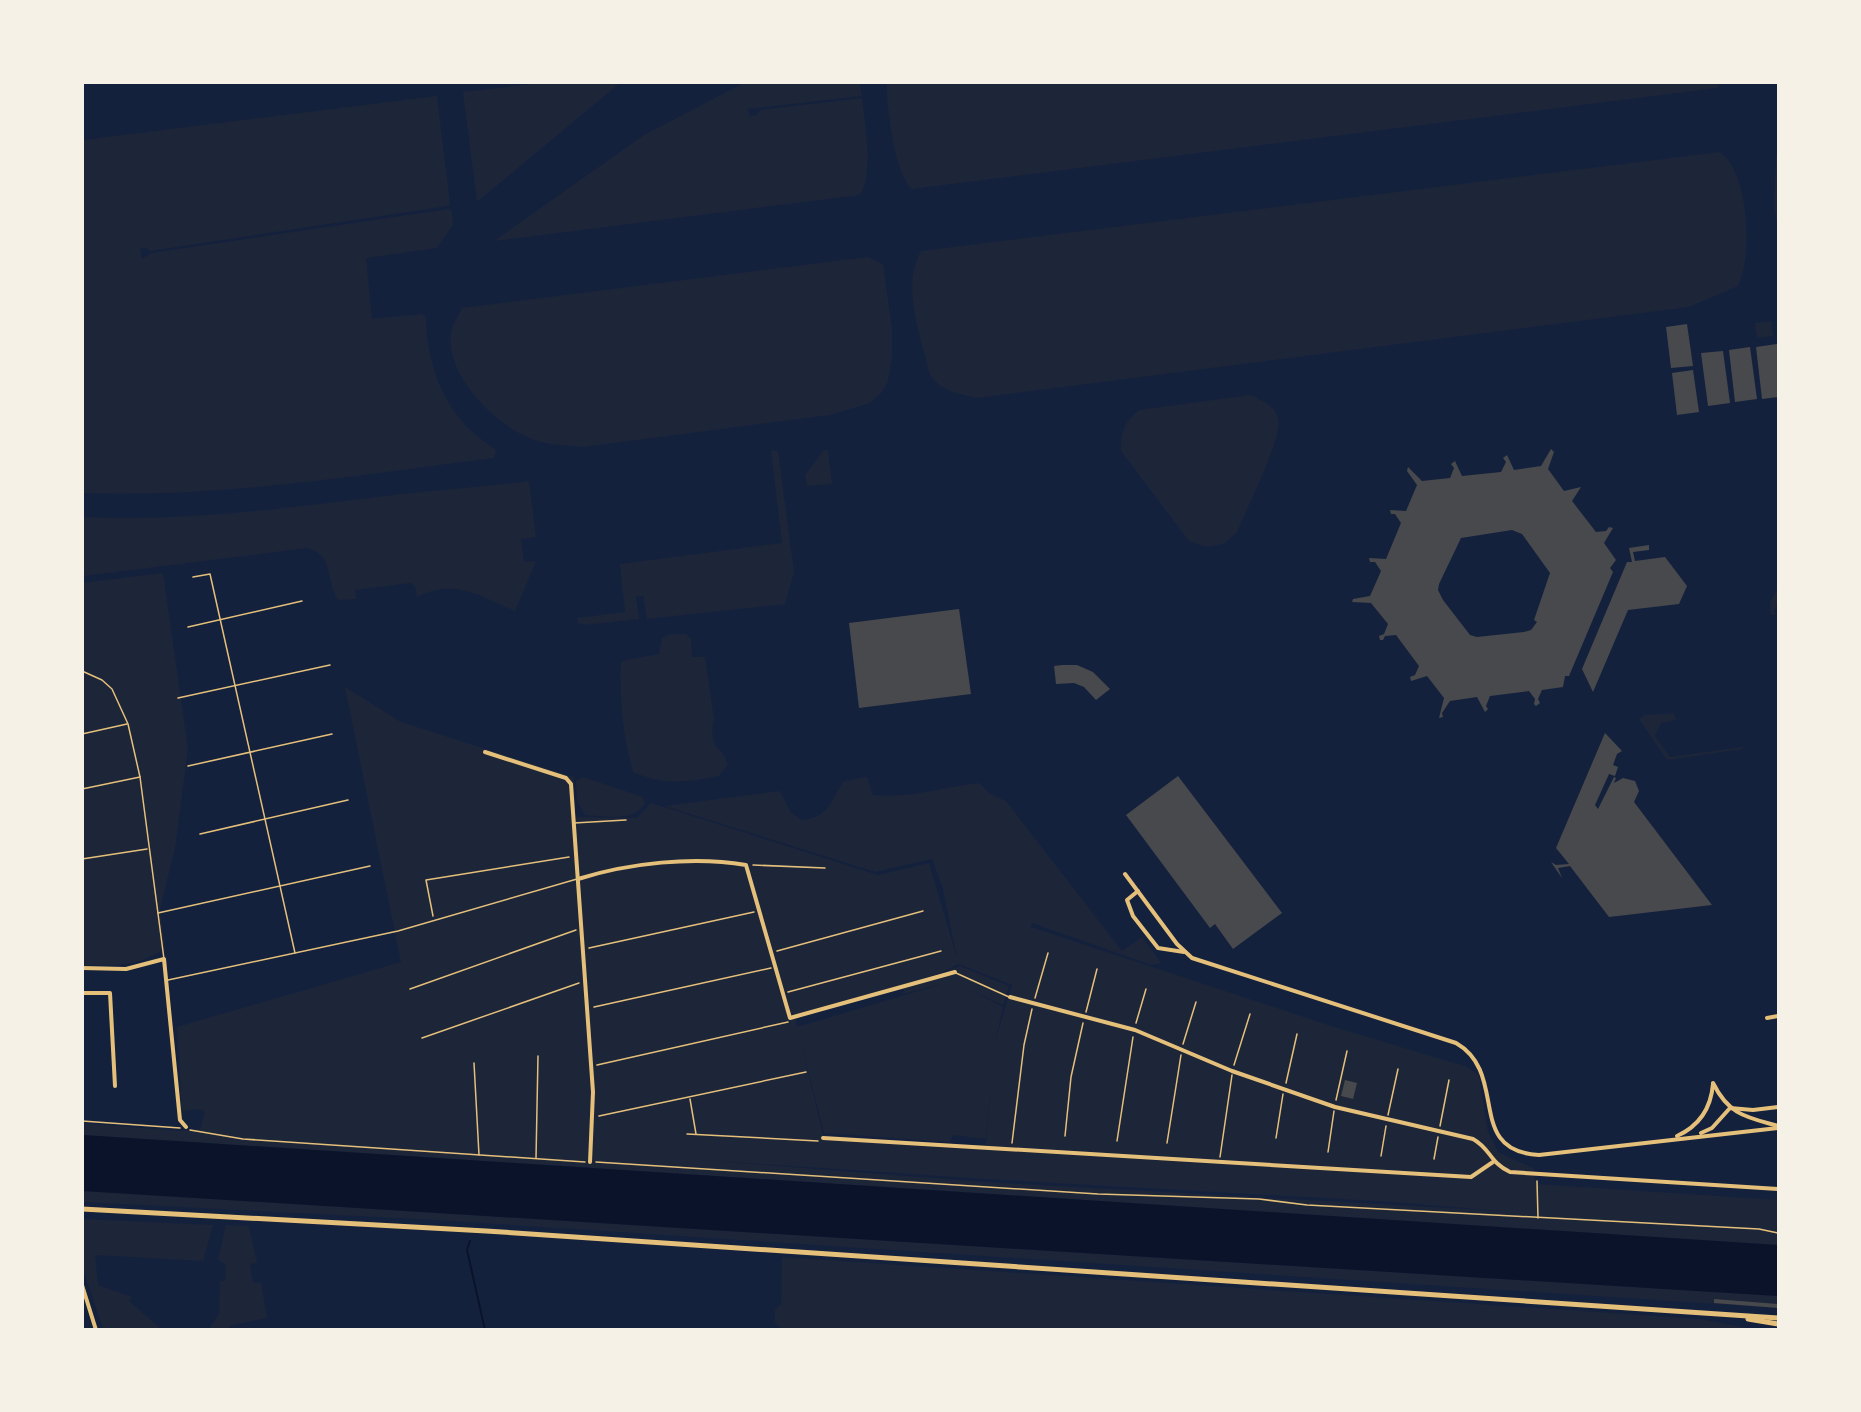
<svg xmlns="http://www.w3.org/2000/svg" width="1861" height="1412" font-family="'Source Serif 4',serif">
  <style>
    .green { fill: #1d2539; fill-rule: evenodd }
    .water { fill: #0b132b }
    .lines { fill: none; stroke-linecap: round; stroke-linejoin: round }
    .stream { stroke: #0b132b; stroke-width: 2 }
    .building { fill: #48494c; fill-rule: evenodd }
    .path { stroke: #e5c07b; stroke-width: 1.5 }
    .service { stroke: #e5c07b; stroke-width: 1.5 }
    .minor { stroke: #e5c07b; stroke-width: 4 }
    .secondary { stroke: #e5c07b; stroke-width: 5 }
  </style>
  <rect width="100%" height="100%" fill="#14213d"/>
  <!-- green -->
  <g class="green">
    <polygon points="542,83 620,83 477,202 463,92"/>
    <path d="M744,83H860L862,96L748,109L750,116L757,115L760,110L862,98C865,123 874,173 860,195L494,241L644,135Z"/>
    <path d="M887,83V82L1720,83L1717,88L912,189C895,175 886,105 887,83Z"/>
    <path d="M437,96L450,204L448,206L150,251L146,248L140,249L142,259L151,253L449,209L452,212L453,225L437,248L366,258L372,319L422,314L426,318C427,362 442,407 477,436C483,441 490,445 496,450L494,458C358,475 220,498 83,493V140Z"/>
    <polygon points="1778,151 1778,230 1774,206 1776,156"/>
    <path d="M1720,152C1749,172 1753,256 1738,286L1689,307L976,398C961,394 940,391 931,376C928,372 927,364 926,359C917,327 903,281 921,251Z"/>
    <path d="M868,257L883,264L892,328V357L888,381L882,392L870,403L830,415L582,447C565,445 548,445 532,439C496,426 445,375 451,334C452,325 458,316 462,308Z"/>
    <polygon points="1771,321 1773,336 1757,338 1755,323"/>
    <path d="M1250,395C1260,400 1275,405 1278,418C1283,439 1246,509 1237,532L1224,544L1206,547L1189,541L1121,451C1121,431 1124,422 1139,410Z"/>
    <polygon points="824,450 828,450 832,484 807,486 805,475"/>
    <polygon points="771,451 778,451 794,572 785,604 647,619 643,596 636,597 639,619 585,625 578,623 577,618 625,612 620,564 782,543"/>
    <path d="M529,481L536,537L521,539L524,562L536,561L515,611C479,596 456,578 417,597L415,586L410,583L355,590L356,599L338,600C326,582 334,554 307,548L83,576V517C190,522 295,507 402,494C444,489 487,487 529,481Z"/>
    <path d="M163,573L188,749L175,848L160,909L165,948C139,967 114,966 83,965L82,583Z"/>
    <polygon points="1778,588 1778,602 1774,612 1778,614 1771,615 1770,602"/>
    <path d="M671,634H686L691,639L692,657H705L714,719L712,730L714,744L723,754L728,764L719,776C685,782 666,786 633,772C623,736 619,698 621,661L659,654L662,638Z"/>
    <path d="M345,687L401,722L574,777L575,817L637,818L651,803L878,875L929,863L957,958L943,889L932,859L875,872L665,806L780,791L791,813L802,820C829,818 830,801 844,781L867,777L873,795C906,799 945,787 979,783L989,793L1006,801L1122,951L1142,937L1161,963L1151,965L1032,923L1031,927L1328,1025L1467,1067L1479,1075L1488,1132L1498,1152L1533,1168L1536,1184L1778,1200V1245L83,1135L82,1123L179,1131L200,1129L205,1112L200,1109L182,1111L177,1027L401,962ZM958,964L1012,985L996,1039L1003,1007L967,988L1003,1005L1009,986L960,966L904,988L903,994L942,984L797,1027L795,1017L941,973ZM800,1038L824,1133L950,1142L953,1135L986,1139L991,1086L986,1146L823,1135ZM701,1160L985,1179L1394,1202L1502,1211L984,1182Z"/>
    <polygon points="1674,713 1676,720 1661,723 1655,736 1670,757 1743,747 1743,749 1667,760 1639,719 1645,715"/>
    <path d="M583,777L643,797L645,804C633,822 605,816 585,815L577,801L576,781Z"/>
    <polygon points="83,1191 1778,1296 1778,1308 436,1220 83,1202"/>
    <polygon points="83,1219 213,1225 203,1261 95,1255 98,1285 132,1297 129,1301 161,1329 103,1329 83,1269"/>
    <polygon points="226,1225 249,1226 257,1263 250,1264 253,1283 261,1282 267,1318 229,1326 230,1329 209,1329 219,1314 220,1281 225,1281 226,1264 218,1260"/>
    <polygon points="782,1257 1700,1319 1753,1329 781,1329 775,1322 775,1310 781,1304"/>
  </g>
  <!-- water -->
  <polygon class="water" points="83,1135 1778,1245 1778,1296 83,1191"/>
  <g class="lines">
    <!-- stream -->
    <polyline class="stream" points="470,1241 467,1250 485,1330"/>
  </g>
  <!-- building -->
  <g class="building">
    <polygon points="1687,324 1693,366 1671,368 1666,327"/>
    <polygon points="1777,344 1778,397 1762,399 1756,347"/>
    <polygon points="1750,347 1757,399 1735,402 1729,350"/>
    <polygon points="1723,351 1730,403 1708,406 1701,353"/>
    <polygon points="1693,370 1699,412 1677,415 1672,373"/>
    <path d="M1551,449L1554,452L1548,469L1564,491L1581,487L1572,501L1596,532L1606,531L1609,527L1613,528L1604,543L1616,560L1610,568L1613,572L1569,676H1565L1563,687L1542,690L1538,699L1540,703L1536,706L1534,704L1535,699L1529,691L1490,696L1486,706L1488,709L1485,712L1477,697L1450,701L1442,713L1443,717L1439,718L1444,698L1427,676L1411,681L1410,677L1415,675L1419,666L1396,635L1385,636L1383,640H1380L1379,636L1384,634L1388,624L1371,603L1352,602L1353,599L1370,596L1381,571L1375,562H1370L1369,558L1386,559L1401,523L1395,514H1391L1390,510L1406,511L1417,485L1407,471L1408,467L1422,481L1450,478L1454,468L1451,464L1455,461L1462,476L1501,472L1506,462L1503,458L1507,455L1514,470L1541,466ZM1512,530L1522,534L1550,573L1534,620L1537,622L1531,630L1524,632L1477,637L1470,635L1443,600L1438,590L1439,584L1461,538Z"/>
    <polygon points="1649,545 1649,550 1633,552 1635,561 1665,557 1687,586 1679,604 1628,610 1593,692 1582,669 1627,562 1632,562 1629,548"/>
    <polygon points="959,609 971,694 859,708 849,623"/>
    <polygon points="1062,665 1077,665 1093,672 1110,689 1096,700 1084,687 1074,683 1056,684 1054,666"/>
    <polygon points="1605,733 1622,751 1617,754 1613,765 1618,767 1615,776 1609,774 1595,805 1598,809 1614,777 1616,778 1614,783 1623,778 1635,781 1639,791 1634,802 1712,905 1609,917 1570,866 1558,868 1562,878 1551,862 1556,865 1569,864 1556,848"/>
    <polygon points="1178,776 1282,913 1233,949 1215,924 1210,928 1126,815"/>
    <polygon points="1345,1080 1357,1083 1353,1099 1341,1096"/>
    <polygon points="1714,1299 1778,1304 1778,1308 1714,1303"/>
  </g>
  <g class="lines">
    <!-- path -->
    <g class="path">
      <polyline points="753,865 825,868"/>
      <polyline points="433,916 426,880 569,857"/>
      <polyline points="589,948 754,912"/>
      <polyline points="777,951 923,911"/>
      <polyline points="410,989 576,930"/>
      <polyline points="788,992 941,951"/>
      <polyline points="1035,998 1048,953"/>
      <polyline points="594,1007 771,968"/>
      <polyline points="1086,1012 1097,969"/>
      <polyline points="1136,1023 1146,989"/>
      <polyline points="422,1038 579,983"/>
      <polyline points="1183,1044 1196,1002"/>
      <polyline points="474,1063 479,1155"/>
      <polyline points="597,1065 788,1022"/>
      <polyline points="1234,1065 1250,1014"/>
      <polyline points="1286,1083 1297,1034"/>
      <polyline points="690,1099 696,1134"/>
      <polyline points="1336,1100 1347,1051"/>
      <polyline points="1388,1115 1398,1069"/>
      <polyline points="599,1116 806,1072"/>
      <polyline points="82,1121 180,1128"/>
      <polyline points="1440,1126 1449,1080"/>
      <polyline points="190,1130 243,1139 585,1162"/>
      <polyline points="687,1134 818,1141"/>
      <polyline points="1065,1136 1071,1077 1083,1023"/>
      <polyline points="1276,1138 1283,1094"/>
      <polyline points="1117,1141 1133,1037"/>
      <polyline points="1012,1143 1024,1045 1032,1009"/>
      <polyline points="1167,1143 1181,1055"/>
      <polyline points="1328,1152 1334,1111"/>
      <polyline points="1381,1156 1386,1126"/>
      <polyline points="1220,1157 1232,1075"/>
      <polyline points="536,1158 538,1056"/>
      <polyline points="1434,1159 1438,1137"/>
      <polyline points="596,1162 1098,1194 1259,1199 1307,1205 1759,1229 1778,1233"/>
      <polyline points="1537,1181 1538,1218"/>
    </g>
    <!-- service -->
    <g class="service">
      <polyline points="193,577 210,574 295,953"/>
      <polyline points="188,627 302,601"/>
      <polyline points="82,671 102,680 112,689 128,724 140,777 164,959"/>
      <polyline points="178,698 330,665"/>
      <polyline points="82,734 127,724"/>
      <polyline points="188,766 332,734"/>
      <polyline points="82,789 140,777"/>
      <polyline points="574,823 626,820"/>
      <polyline points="200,834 348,800"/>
      <polyline points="82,859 147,849"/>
      <polyline points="158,913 370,866"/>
      <polyline points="956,973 1009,997"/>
      <polyline points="168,980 398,931 577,879"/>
    </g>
    <!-- minor -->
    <g class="minor">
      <polyline points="485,752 566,778 571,784 593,1092 590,1162"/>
      <path d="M1125,874L1177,944L1192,958L1456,1043C1510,1074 1464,1151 1539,1155L1778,1128"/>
      <path d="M578,879C629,863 693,856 746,865L790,1018L955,972"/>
      <polyline points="1138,891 1127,900 1133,916 1158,948 1184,952"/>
      <polyline points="82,968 126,969 164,959 180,1120 186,1127"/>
      <polyline points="82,993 110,993 115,1086"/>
      <path d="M1010,997L1135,1030L1232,1071L1335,1107L1473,1139C1491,1149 1489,1162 1510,1172L1778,1189"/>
      <polyline points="1767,1018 1778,1016"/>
      <path d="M1713,1083C1729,1115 1746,1117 1778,1126"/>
      <polyline points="1701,1133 1712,1128 1730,1108 1753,1110 1778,1107"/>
      <path d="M1677,1136C1699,1126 1711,1108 1713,1084"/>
      <polyline points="823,1138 1471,1177 1493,1162"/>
      <polyline points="82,1285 96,1330"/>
    </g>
    <!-- secondary -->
    <g class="secondary">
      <polyline points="82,1209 486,1231 1778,1318"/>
      <polyline points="1748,1319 1778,1324"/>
    </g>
  </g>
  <!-- border -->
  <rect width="1861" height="1412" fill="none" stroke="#f6f1e7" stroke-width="168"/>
</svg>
